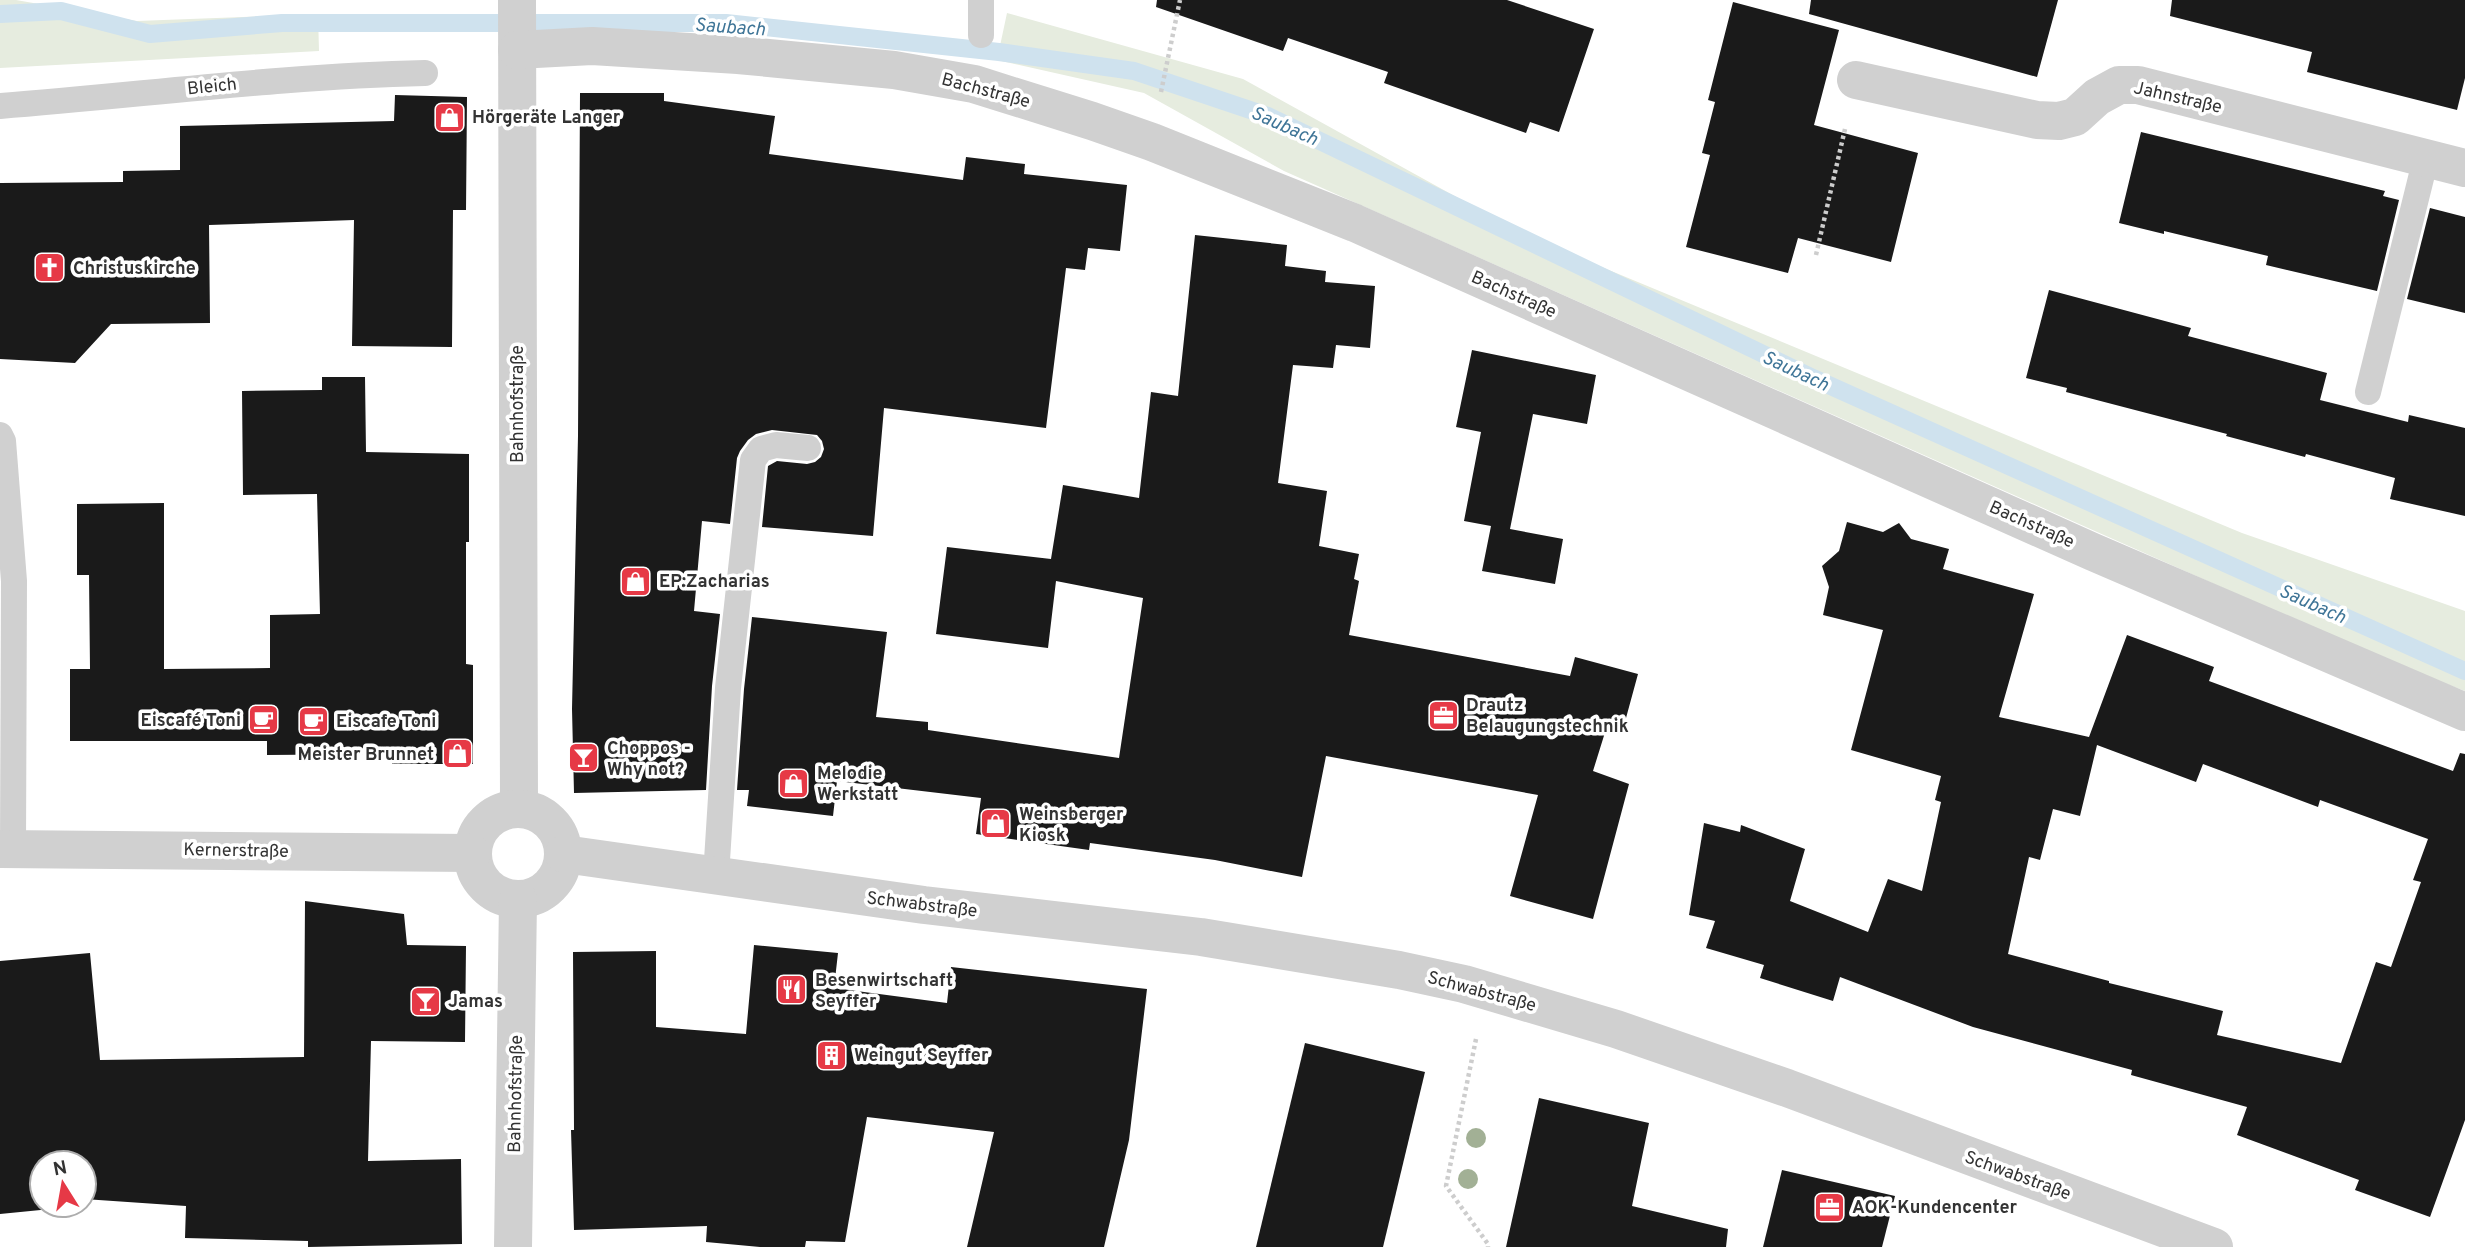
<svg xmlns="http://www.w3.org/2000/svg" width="2465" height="1247" font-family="Overpass,sans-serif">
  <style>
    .green { fill: #e6ecdf }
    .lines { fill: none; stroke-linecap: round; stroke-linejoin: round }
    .stream { stroke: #cfe2ee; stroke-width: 18 }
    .building { fill: #1a1a1a; fill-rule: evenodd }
    .path { stroke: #cdcdcd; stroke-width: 4.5; stroke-dasharray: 3.5 3.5; stroke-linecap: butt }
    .lane { stroke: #d0d0d0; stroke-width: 26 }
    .street { stroke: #d0d0d0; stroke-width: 38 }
    .tree { fill: #a2b095 }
    .labels { text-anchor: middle; stroke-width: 7; stroke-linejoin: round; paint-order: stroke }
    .street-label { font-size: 18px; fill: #333; stroke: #fff }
    .poi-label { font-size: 18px; font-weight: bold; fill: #333; stroke: #fff; text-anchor: start }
    .water-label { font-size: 19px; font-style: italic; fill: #3f7597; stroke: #fff }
  </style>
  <rect width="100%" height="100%" fill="#fff"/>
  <!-- green -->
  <g class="green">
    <polygon points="0,0 16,0 137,21 318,14 319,51 0,68"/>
    <polygon points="1007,13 1243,79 1527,236 2242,533 2465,611 2465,691 2399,666 1284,171 1144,93 997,60"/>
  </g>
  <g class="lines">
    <!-- stream -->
    <polyline class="stream" points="0,14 61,11 150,34 282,23 726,23 999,52 1134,71 1268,116 1813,378 2465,671"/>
  </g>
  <!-- building -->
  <g class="building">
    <polygon points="1157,0 1507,0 1594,29 1559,132 1530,122 1526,133 1384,83 1388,72 1288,38 1283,51 1156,7"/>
    <polygon points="1811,0 2058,0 2037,77 1809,14"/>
    <polygon points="2172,0 2465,0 2465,78 2457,110 2307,72 2312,52 2170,16"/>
    <polygon points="1733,2 1839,30 1814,125 1918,153 1891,262 1798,238 1788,273 1686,247 1710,155 1702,153 1715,102 1708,100"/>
    <polygon points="580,93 664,93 664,101 775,116 769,154 963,180 966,157 1025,164 1024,174 1127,185 1120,251 1088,248 1085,270 1066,268 1046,428 884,408 873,536 762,527 768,466 777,461 807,464 815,462 821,457 824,449 822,441 817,435 772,430 756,434 748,440 740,451 737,458 730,524 702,521 694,611 720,614 712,686 706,790 574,793 572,709 578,436"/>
    <polygon points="395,95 467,97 466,210 453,210 452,347 352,346 354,220 209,225 210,323 111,324 75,363 0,359 0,183 123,182 123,171 180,170 180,126 394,121"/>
    <polygon points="2141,132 2385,191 2383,196 2399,200 2377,291 2266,265 2268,256 2164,231 2164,234 2119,223"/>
    <polygon points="2430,208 2465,217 2465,313 2407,299"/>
    <polygon points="1195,235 1287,245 1285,266 1326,271 1325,282 1375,286 1370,348 1336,345 1333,368 1293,365 1278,483 1327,491 1319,546 1359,554 1354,579 1359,581 1349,635 1570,676 1575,657 1638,674 1623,729 1607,726 1593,771 1629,784 1593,919 1510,896 1538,795 1326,756 1302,877 1215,860 1090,843 1089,850 976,834 981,798 837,781 833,816 747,806 749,790 737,790 744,689 752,617 887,632 876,717 928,722 928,730 1119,758 1143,598 1056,581 1048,648 936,634 947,547 1051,559 1063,485 1139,498 1151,392 1178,396"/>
    <polygon points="2049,290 2191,328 2188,336 2327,373 2320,400 2408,422 2409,415 2465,428 2465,516 2390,499 2395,478 2306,454 2305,457 2226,436 2227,434 2066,392 2067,388 2026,378"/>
    <polygon points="1472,350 1596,375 1587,424 1533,414 1510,529 1563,539 1555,584 1482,571 1491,526 1464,521 1481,432 1456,427"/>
    <polygon points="322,377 365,377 366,452 469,454 469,542 466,542 466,664 473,665 473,764 392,764 392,754 267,755 267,741 70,741 70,669 90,669 89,575 77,575 77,504 164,503 164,669 270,668 270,615 320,614 317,494 243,495 242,391 322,390"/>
    <path d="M1847,522L1883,532L1899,523L1911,539L1949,549L1943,569L2034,594L1999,717L2089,737L2127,635L2214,667L2209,681L2453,771L2460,753L2465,754V1120L2430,1217L2355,1190L2359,1180L2237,1135L2247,1107L2131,1075L2132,1070L1973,1027L1840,977L1833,1001L1760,978L1764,965L1706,948L1715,921L1689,915L1704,823L1740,832L1741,825L1805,849L1790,901L1868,932L1888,879L1922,891L1941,802L1935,800L1941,776L1851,750L1883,630L1823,615L1829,587L1822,566L1839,551ZM2097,745L2196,782L2203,764L2318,807L2320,800L2428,839L2413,880L2421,882L2391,967L2376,962L2341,1063L2217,1035L2223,1011L2109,983V981L2008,954L2029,857L2040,860L2053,809L2080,816Z"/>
    <polygon points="305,901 404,914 407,945 466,946 465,1042 371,1041 368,1161 461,1159 462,1244 308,1247 308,1241 185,1238 186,1206 84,1199 84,1163 42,1163 42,1205 71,1205 71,1207 0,1214 0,961 90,953 100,1060 304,1057"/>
    <polygon points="754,945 838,953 834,988 947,1003 951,967 1147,989 1129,1140 1104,1247 967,1247 994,1132 867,1117 845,1242 806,1241 805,1247 760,1247 706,1242 707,1226 574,1230 571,1130 574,1130 573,952 656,951 656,1027 746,1034"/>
    <polygon points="1305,1043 1425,1072 1383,1247 1256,1247"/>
    <polygon points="1539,1098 1649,1123 1632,1206 1728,1229 1726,1247 1506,1247"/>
    <polygon points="1782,1170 1895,1196 1882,1247 1763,1247"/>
  </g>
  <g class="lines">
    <!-- path -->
    <g class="path">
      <polyline points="1161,92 1180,0"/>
      <polyline points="1816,255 1845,129"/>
      <polyline points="1476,1039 1446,1186 1488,1244 1488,1247"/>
    </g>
    <!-- lane -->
    <g class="lane">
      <polyline points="981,35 981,0"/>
      <path d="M0,106C142,95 283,76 425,73"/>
      <polyline points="2368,392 2426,158"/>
      <polyline points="0,435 3,441 14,581 13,848"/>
      <polyline points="716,876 728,688 753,460 761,449 776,445 808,448"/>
    </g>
    <!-- street -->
    <g class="street">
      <polyline points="517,0 519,807"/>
      <polyline points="517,50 592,46 738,55 894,70 974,84 1092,121 1152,142 1355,223 2093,552 2465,712"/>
      <polyline points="1856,80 2037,120 2059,121 2075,117 2097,97 2119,85 2138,85 2465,168"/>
      <circle cx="518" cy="854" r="45"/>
      <polyline points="0,849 472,853"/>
      <polyline points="564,854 924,905 1201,937 1399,970 1464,984 1616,1029 1787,1088 2214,1247"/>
      <polyline points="513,1247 518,900"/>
    </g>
  </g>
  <!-- trees -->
  <g class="tree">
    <circle cx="1476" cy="1138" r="10"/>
    <circle cx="1468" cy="1179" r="10"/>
  </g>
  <!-- icons -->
  <defs>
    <symbol id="shop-square" viewBox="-11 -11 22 22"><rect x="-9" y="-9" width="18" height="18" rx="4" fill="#e63946" stroke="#fff"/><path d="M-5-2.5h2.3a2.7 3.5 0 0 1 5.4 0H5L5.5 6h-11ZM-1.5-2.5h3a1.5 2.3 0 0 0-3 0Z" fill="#fff"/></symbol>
    <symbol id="church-square" viewBox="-11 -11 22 22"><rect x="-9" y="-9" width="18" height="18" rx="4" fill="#e63946" stroke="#fff"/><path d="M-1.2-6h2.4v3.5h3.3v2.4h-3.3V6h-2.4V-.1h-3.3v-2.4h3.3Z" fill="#fff"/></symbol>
    <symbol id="office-square" viewBox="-11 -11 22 22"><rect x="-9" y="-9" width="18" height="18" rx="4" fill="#e63946" stroke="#fff"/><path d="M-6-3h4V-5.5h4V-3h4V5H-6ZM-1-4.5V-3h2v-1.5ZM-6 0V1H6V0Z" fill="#fff"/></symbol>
    <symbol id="cafe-square" viewBox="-11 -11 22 22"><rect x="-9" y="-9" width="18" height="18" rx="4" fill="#e63946" stroke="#fff"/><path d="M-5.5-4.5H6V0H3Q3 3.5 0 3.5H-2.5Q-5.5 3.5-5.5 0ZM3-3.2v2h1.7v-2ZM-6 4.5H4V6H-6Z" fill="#fff"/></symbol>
    <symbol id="bar-square" viewBox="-11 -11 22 22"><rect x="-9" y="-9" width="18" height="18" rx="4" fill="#e63946" stroke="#fff"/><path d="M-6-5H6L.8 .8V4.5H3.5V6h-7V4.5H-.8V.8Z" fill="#fff"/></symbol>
    <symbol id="restaurant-square" viewBox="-11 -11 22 22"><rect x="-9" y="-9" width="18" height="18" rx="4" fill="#e63946" stroke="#fff"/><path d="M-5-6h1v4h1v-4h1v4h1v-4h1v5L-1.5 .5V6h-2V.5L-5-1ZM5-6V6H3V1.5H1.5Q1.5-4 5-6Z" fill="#fff"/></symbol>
    <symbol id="building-square" viewBox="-11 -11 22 22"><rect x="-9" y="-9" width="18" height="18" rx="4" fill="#e63946" stroke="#fff"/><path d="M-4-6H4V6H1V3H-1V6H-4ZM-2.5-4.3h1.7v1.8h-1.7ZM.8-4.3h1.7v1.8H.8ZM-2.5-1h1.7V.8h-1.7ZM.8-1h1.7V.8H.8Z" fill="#fff"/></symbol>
  </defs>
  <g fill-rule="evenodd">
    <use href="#shop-square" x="432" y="100" width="35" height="35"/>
    <use href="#church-square" x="32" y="250" width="35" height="35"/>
    <use href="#shop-square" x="618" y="564" width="35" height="35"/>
    <use href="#office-square" x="1426" y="698" width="35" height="35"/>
    <use href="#cafe-square" x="246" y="702" width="35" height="35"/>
    <use href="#cafe-square" x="296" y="704" width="35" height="35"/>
    <use href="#shop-square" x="440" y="736" width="35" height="35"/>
    <use href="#bar-square" x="566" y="740" width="35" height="35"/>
    <use href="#shop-square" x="776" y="766" width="35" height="35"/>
    <use href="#shop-square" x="978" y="806" width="35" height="35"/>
    <use href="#restaurant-square" x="774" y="972" width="35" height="35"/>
    <use href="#bar-square" x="408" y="984" width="35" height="35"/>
    <use href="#building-square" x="814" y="1038" width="35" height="35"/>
    <use href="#office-square" x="1812" y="1190" width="35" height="35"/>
  </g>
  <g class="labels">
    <!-- street labels -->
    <g class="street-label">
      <text transform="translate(212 86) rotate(-6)" y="6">Bleich</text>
      <text transform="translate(986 90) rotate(15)" y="6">Bachstraße</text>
      <text transform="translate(2178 97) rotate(13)" y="6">Jahnstraße</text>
      <text transform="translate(1514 294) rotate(24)" y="6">Bachstraße</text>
      <text transform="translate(517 404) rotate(-90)" y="6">Bahnhofstraße</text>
      <text transform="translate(2032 524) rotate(24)" y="6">Bachstraße</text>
      <text transform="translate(236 850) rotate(1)" y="6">Kernerstraße</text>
      <text transform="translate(922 904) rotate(7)" y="6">Schwabstraße</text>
      <text transform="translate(1482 991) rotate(15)" y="6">Schwabstraße</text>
      <text transform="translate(515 1094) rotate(-89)" y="6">Bahnhofstraße</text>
      <text transform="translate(2018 1175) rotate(20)" y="6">Schwabstraße</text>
    </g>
    <!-- poi labels -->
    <g class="poi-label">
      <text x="472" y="123">Hörgeräte Langer</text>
      <text x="73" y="274">Christuskirche</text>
      <text x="659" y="587">EP:Zacharias</text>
      <text x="1466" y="711">Drautz<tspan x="1466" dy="21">Belaugungstechnik</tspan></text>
      <text x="241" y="726" text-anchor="end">Eiscafé Toni</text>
      <text x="336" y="727">Eiscafe Toni</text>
      <text x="607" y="754">Choppos -<tspan x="607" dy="21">Why not?</tspan></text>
      <text x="434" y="760" text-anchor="end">Meister Brunnet</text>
      <text x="817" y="779">Melodie<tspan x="817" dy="21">Werkstatt</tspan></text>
      <text x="1019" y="820">Weinsberger<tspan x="1019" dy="21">Kiosk</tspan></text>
      <text x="815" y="986">Besenwirtschaft<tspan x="815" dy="21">Seyffer</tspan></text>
      <text x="448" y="1007">Jamas</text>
      <text x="854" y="1061">Weingut Seyffer</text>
      <text x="1852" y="1213">AOK-Kundencenter</text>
    </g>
    <!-- water labels -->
    <g class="water-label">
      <text transform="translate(730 26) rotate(4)" y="7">Saubach</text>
      <text transform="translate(1285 125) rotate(24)" y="7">Saubach</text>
      <text transform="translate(1796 370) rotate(25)" y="7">Saubach</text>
      <text transform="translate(2313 603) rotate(24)" y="7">Saubach</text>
    </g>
  </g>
  <!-- north arrow -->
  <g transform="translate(63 1184) rotate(349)"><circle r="33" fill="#ffffff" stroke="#adadad" stroke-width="2"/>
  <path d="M0-5L12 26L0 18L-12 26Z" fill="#e63946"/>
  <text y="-10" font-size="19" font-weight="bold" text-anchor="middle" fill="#333333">N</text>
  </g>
</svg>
